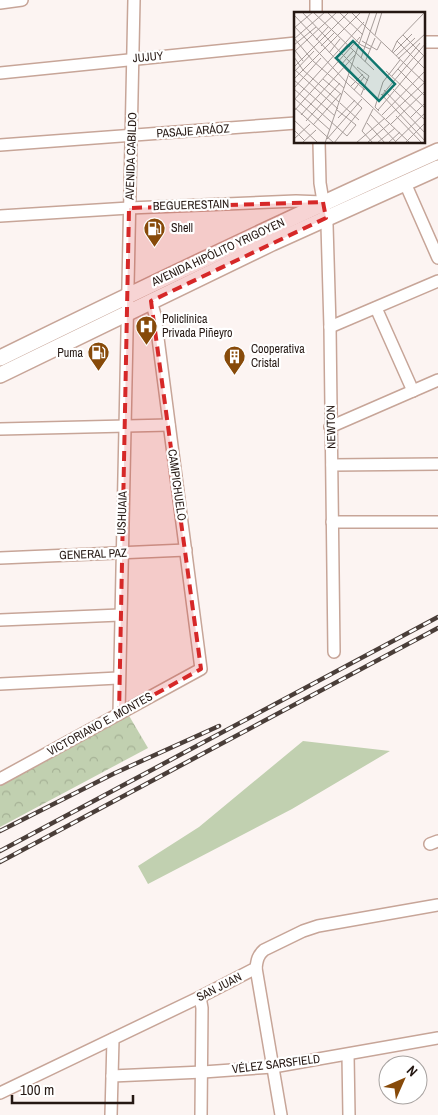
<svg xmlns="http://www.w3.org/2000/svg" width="438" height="1115" font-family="'Archivo Narrow',sans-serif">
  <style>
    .grass { fill: #c1d0b0 }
    .park { fill: url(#park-crowns) }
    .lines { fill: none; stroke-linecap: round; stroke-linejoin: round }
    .minor-casing { stroke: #c7a598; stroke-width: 14 }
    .major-casing { stroke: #c7a598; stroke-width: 18 }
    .minor { stroke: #fff; stroke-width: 11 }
    .major { stroke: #fff; stroke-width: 15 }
    .rail-casing { stroke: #4a3e39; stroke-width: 4.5 }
    .rail { stroke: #fff; stroke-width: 2.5; stroke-dasharray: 8; stroke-linecap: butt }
    .marked { fill: #d62828; fill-opacity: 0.2; stroke: #d62828; stroke-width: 4; stroke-dasharray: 10 6; stroke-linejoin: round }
    .labels { text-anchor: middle; stroke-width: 4.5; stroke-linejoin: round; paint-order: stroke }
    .street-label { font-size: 12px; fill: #251813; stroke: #fff }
    .poi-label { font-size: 12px; fill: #251813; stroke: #fff; text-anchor: start }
    .inset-road { fill: none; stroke: #a69c99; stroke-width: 1 }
    .view { fill: #0f766e; fill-opacity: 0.15; stroke: #0f766e; stroke-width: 2.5 }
    .inset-edge { fill: none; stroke: #251813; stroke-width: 2.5 }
  </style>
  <defs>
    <pattern id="park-crowns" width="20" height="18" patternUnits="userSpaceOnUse" patternTransform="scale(1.25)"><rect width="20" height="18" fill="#c1d0b0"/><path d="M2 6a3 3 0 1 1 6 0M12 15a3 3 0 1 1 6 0" fill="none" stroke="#a6b296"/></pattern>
  </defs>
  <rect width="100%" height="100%" fill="#fcf4f2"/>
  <!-- grass -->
  <polygon class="grass" points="303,741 390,751 292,809 148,884 138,866 199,827"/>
  <!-- park -->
  <polygon class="park" points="128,714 148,748 0,827 0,783"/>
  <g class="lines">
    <defs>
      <g id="minor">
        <polyline points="316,0 316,14"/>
        <polyline points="0,3 22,0"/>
        <polyline points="424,42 438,42"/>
        <polyline points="0,73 296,43"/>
        <polyline points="319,142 320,183 327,225 330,327 334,652"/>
        <polyline points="0,145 296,123"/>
        <polyline points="405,183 438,258"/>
        <polyline points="0,216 129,208 296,201 323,202"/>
        <polyline points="376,308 413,391"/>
        <polyline points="330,327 438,281"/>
        <polyline points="330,427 438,380"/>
        <polyline points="0,429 169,425"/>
        <polyline points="332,465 438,464"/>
        <polyline points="332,522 437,522"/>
        <polyline points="0,558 186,550"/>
        <polyline points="0,620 120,615"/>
        <polyline points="0,684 118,678"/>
        <polyline points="119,714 134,0"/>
        <polyline points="0,779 201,669 155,315 151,301"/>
        <polyline points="430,844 438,841"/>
        <polyline points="256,968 281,1115"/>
        <polyline points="200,997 202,1008 201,1115"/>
        <polyline points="348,1055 349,1115"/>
        <polyline points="112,1076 203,1072 273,1067 438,1038"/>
        <path d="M0,1093L200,997L256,968C257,960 258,955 264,950L303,931L318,926L438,905"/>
        <polyline points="111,1115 113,1039"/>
      </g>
      <g id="major">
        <path d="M0,358C145,287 291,217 438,151"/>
        <polyline points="0,375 272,243 438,168"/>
      </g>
    </defs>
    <!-- minor casing -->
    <use href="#minor" class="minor-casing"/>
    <!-- major casing -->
    <use href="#major" class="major-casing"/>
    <!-- minor -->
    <use href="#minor" class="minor"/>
    <!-- major -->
    <use href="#major" class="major"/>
    <defs>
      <g id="rail">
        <polyline points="0,831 115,773 219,726"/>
        <polyline points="0,851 438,617"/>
        <polyline points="0,862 438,628"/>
      </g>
    </defs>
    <!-- rail casing -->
    <use href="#rail" class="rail-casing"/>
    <!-- rail -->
    <use href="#rail" class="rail"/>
  </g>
  <!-- marked area -->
  <path class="marked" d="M323,202L326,218L151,301L201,669L119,714L129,208Z"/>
  <!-- icons -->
  <defs>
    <symbol id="fuel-pin" viewBox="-11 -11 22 30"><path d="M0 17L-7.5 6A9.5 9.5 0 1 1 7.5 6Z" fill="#874a09" stroke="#fff"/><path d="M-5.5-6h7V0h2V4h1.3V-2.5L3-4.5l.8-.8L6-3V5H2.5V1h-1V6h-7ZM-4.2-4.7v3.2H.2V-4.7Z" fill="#fff"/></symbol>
    <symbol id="hospital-pin" viewBox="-11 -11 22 30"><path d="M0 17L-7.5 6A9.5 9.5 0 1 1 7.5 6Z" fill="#874a09" stroke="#fff"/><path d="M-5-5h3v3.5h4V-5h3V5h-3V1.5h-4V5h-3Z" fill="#fff"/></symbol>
    <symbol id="building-pin" viewBox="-11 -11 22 30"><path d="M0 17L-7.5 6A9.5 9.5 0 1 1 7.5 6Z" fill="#874a09" stroke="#fff"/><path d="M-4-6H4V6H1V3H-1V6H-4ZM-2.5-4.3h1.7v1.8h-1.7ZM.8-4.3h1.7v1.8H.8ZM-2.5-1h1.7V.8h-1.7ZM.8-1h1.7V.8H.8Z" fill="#fff"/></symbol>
  </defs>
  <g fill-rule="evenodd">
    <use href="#fuel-pin" x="142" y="216" width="25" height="34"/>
    <use href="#hospital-pin" x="134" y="314" width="25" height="34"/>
    <use href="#fuel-pin" x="86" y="340" width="25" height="34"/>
    <use href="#building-pin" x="222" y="344" width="25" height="34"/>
  </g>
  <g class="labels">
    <!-- street labels -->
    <g class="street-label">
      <text transform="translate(148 57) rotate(-5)" y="4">JUJUY</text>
      <text transform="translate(193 131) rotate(-4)" y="4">PASAJE ARÁOZ</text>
      <text transform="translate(131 156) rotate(-88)" y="4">AVENIDA CABILDO</text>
      <text transform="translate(191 205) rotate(-2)" y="4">BEGUERESTAIN</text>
      <text transform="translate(218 252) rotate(-25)" y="4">AVENIDA HIPÓLITO YRIGOYEN</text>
      <text transform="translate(331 427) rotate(-91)" y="4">NEWTON</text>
      <text transform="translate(177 485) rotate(82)" y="4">CAMPICHUELO</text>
      <text transform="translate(122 513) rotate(-88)" y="4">USHUAIA</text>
      <text transform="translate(93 554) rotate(-2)" y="4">GENERAL PAZ</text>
      <text transform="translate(100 724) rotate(-29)" y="4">VICTORIANO E. MONTES</text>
      <text transform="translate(219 987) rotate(-27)" y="4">SAN JUAN</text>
      <text transform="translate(276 1064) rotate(-7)" y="4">VÉLEZ SARSFIELD</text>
    </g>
    <!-- poi labels -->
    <g class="poi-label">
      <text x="171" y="232">Shell</text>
      <text x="162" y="323">Policlínica<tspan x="162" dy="14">Privada Piñeyro</tspan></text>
      <text x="251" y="353">Cooperativa<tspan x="251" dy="14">Cristal</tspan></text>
      <text x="83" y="357" text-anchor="end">Puma</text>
    </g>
  </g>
  <!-- overview -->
  <g transform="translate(294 12)">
    <rect width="131" height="131" fill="#fcf4f2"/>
    <path class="inset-road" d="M8,0L74,69M33,0L67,33L76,37M45,0L69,23M57,0L73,16M0,3L55,61M0,14L53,71M0,16L19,0L80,58M73,16L132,72M81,23L88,0M109,23L132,46M0,26L19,49L50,76M0,27L31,0M22,28L34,15M68,29L83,38L87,30M103,29L132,58M0,33L22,15M27,34L40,21M0,37L9,49M0,40L43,0M98,40L103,29L131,0M35,41L46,27M99,41L118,22M102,44L121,26M0,45L9,58L45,90M67,46L83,0M41,47L53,33M104,47L132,21M71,50L81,26M47,53L59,39M0,55L55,0M63,55L75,64L67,83M0,57L44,97M104,57L132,85M92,59L132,97M0,60L20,39M55,64L71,78M98,64L126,31M0,67L67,0M29,67L48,83M0,68L41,104M53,71L116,131M57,74L69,62M0,76L27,46M0,77L53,124L62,113L43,98M99,77L132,109M60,78L70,65M90,78L132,122M87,82L132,130M88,83L132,31M0,86L36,118M0,88L70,10M46,91L65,108M0,95L40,131M1,98L66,25M84,98L132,41M85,99L81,95L89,70L106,48M76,102L103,131M7,103L61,43M88,103L132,58M102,104L128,131M44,106L61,88M116,106L132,90M92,107L132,69M0,108L24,131M12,109L46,71M73,111L91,131M97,112L132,78M19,113L47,81M0,118L11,129M0,127L16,112M33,127L68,87M8,131L22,118M31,131L76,0M40,131L68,96L50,79M62,131L91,106M73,131L96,111M79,131L68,119L79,97M83,131L101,116M94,131L106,120M100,131L132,100M111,131L132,110"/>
    <path class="view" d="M59,29L101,72L85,89L42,46Z"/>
    <rect width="131" height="131" class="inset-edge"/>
  </g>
  <!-- north arrow -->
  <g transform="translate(403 1080) rotate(45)"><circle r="24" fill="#ffffff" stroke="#a8a3a1"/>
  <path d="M0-4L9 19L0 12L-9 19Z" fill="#874a09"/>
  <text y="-8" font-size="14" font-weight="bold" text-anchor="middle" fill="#251813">N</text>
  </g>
  <!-- scale -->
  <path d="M12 1095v8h121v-8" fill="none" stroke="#251813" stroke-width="2.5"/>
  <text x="20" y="1095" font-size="15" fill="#251813" stroke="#ffffff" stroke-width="4" paint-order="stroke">100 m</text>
</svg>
